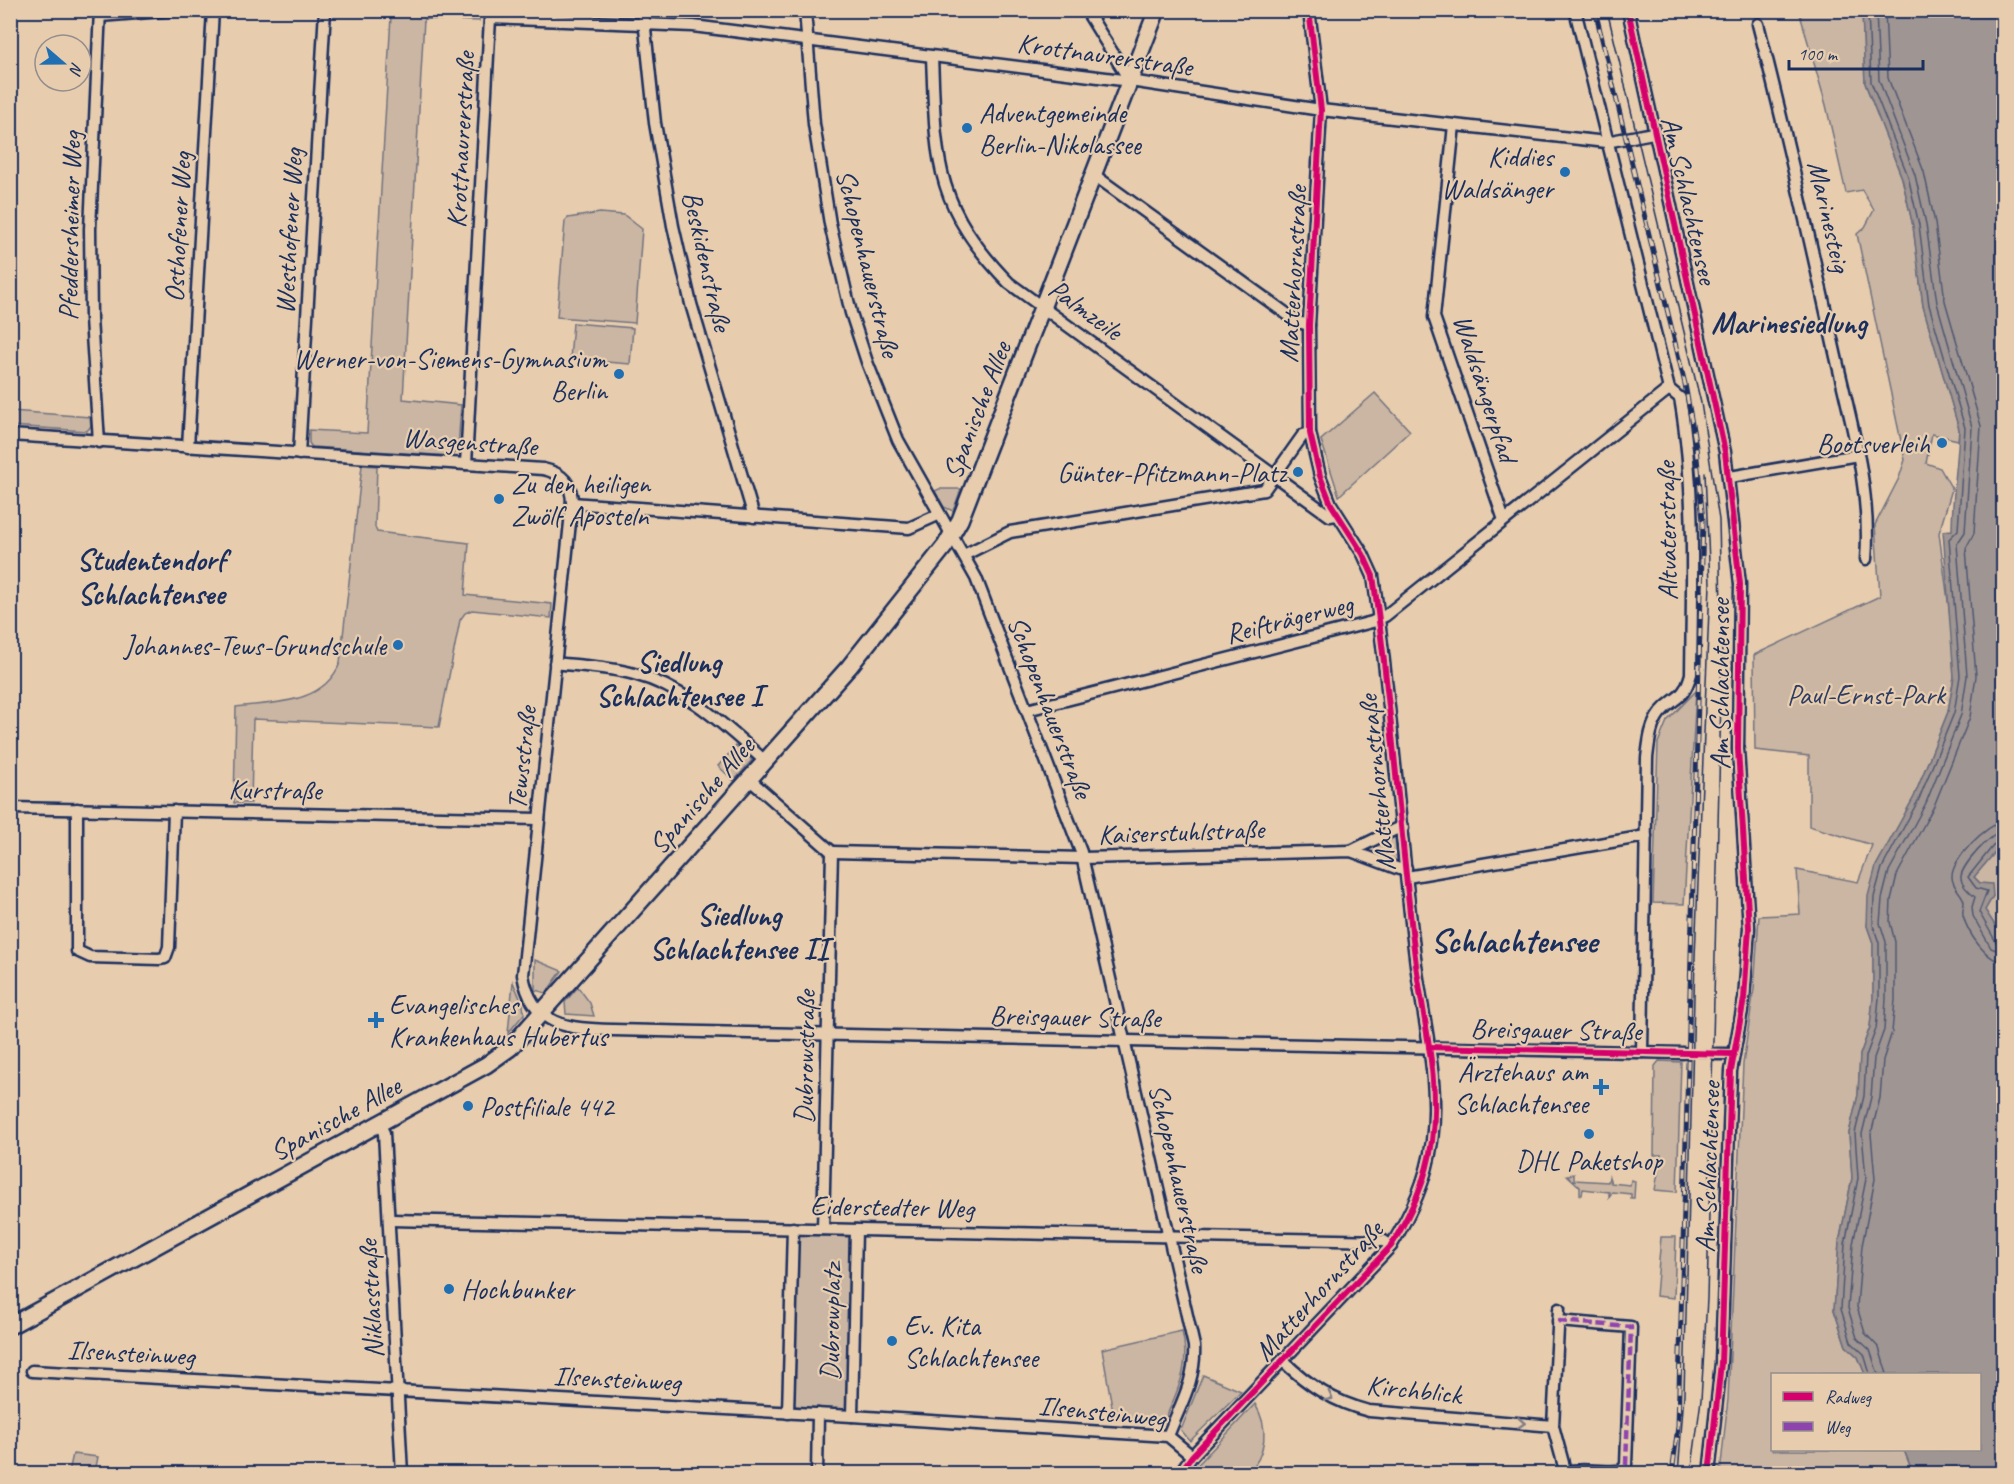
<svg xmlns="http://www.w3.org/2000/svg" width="2014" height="1484" font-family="Caveat,sans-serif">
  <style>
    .green { fill: #cab6a2; stroke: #727280; stroke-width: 1.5 }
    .water { fill: #9f9592; stroke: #6a6c7d; stroke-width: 1.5 }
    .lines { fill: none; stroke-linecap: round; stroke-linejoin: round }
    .shore { stroke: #505873; stroke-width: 1.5 }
    .street-tunnel { stroke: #bead9e; stroke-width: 10; stroke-dasharray: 10 5; stroke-linecap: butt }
    .street-casing { stroke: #1b2f5e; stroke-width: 15 }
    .secondary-casing { stroke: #1b2f5e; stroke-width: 20 }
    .street { stroke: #e7cdae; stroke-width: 10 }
    .secondary { stroke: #e7cdae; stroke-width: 15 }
    .tram { stroke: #1b2f5e; stroke-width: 1.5 }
    .rail-casing { stroke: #1b2f5e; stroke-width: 5 }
    .rail { stroke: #e7cdae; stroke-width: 3; stroke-dasharray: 9; stroke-linecap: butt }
    .quiet { stroke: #8e44ad; stroke-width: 4.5; stroke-dasharray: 9 4.5; stroke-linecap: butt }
    .cycleway-casing { stroke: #e7cdae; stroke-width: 10 }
    .cycleway { stroke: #d6006c; stroke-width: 6 }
    .oneway { stroke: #817e86 }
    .poi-dot { fill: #1f6fb2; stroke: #e7cdae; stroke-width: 2 }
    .labels { text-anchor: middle; stroke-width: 4.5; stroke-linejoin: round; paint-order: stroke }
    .street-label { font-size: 28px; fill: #1b2f5e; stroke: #e7cdae }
    .poi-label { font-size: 28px; fill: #1b2f5e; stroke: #e7cdae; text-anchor: start }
    .park-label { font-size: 28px; fill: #2c3c65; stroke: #e7cdae }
    .neighbourhood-label { font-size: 30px; font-weight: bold; fill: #1b2f5e; stroke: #e7cdae }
    .district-label { font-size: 34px; font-weight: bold; fill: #1b2f5e; stroke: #e7cdae }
  </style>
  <rect width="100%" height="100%" fill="#e7cdae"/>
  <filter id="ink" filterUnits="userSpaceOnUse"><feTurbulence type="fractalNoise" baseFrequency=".0167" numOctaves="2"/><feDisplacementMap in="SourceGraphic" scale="12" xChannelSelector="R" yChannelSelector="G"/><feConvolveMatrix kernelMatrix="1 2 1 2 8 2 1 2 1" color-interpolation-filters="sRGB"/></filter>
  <g filter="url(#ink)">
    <!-- green -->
    <g class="green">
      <polygon points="438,11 479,14 479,21 424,19 403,399 461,405 458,449 451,456 312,447 309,443 309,430 367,433 391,16 336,13 337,11"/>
      <polygon points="1799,11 1862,11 1865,83 1902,178 1913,226 1923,306 1959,429 1958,440 1932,434 1926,463 1940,468 1952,489 1939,533 1952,631 1954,677 1948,712 1914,797 1876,866 1867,926 1873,943 1873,998 1870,1027 1860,1055 1858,1095 1849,1133 1852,1178 1839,1243 1834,1310 1846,1346 1858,1357 1865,1374 1772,1374 1772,1450 1904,1450 1913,1473 1720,1474 1728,1399 1743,1064 1754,989 1759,916 1800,914 1797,870 1858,882 1872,845 1809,826 1809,756 1755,750 1754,655 1880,596 1875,525 1899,478 1905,460 1857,234 1865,227 1874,210 1862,190 1846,193 1826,105"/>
      <polygon points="600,213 624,215 642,229 635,323 557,317 565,221 568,218"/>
      <polygon points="573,323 633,328 630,364 570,359"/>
      <polygon points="1375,393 1410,431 1339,496 1321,440"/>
      <polygon points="11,411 90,417 91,426 87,431 11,426"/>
      <path d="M362,465L377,466L375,527L377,532L469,543L465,595L552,604L551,618L472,610L465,613L460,620L439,727L253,719L251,803H234L236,707C274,702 323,705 340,663Z"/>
      <polygon points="939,489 961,489 953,511 944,507 935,491"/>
      <polygon points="1696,691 1684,904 1653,903 1658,743 1667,721"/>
      <polygon points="736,746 752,760 734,781 718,766"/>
      <polygon points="1395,835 1397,862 1364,851 1364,849"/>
      <polygon points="2003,842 2003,953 2000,933 1985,910 1993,896 1974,877"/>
      <polygon points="535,960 562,971 546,993 535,990"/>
      <polygon points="513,982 523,1005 524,1014 508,1033"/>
      <polygon points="578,987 590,1003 594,1016 566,1014 565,1002"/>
      <polygon points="1659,1061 1681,1062 1677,1192 1655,1190 1661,1155 1654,1155 1655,1066"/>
      <polygon points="1574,1174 1574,1180 1608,1182 1609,1177 1611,1183 1630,1185 1631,1180 1635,1181 1634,1198 1631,1198 1631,1194 1612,1192 1609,1197 1609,1192 1583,1189 1582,1195 1580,1195 1580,1187 1567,1175"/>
      <polygon points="802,1234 851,1237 846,1411 792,1406 797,1236"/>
      <polygon points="1661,1237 1676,1237 1674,1298 1656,1296"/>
      <path d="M1182,1331C1191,1367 1178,1389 1164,1422L1114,1418L1102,1349Z"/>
      <polygon points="1203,1375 1241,1391 1190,1441 1181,1430"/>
      <path d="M1255,1404C1269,1427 1267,1455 1247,1474L1190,1473Z"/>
      <polygon points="73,1454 98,1457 95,1472 69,1472"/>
    </g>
    <!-- water -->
    <path class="water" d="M1862,11H2003L2004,842L1974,877L1980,883L1992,884L1993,896L1985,910L2000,933L2004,953L2003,1473H1913L1904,1450H1980V1374H1865L1858,1357L1846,1346L1834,1310L1839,1243L1852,1178L1849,1133L1858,1095L1860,1055L1870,1027L1873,998V943L1867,926L1868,896L1876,866L1914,797L1948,712L1954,677L1943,531L1952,530C1952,496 1958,463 1959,429L1923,306L1913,226L1902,178L1865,83Z"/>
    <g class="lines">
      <!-- shore -->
      <g class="shore">
        <polyline points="1868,10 1871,82 1908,176 1919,225 1929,305 1965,428 1958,530 1949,539 1960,676 1954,713 1919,799 1882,868 1874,897 1873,925 1879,943 1879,998 1876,1029 1866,1056 1864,1096 1855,1133 1858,1178 1845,1244 1841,1309 1851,1342 1864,1354 1870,1374"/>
        <polyline points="1876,10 1879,80 1915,175 1926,224 1937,303 1972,427 1965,532 1957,544 1967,676 1961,715 1926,803 1889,871 1882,899 1880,923 1886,942 1886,999 1884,1030 1874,1058 1871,1097 1862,1134 1866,1179 1853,1244 1848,1308 1857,1338 1870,1350 1878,1374"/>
        <polyline points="1885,10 1888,78 1924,172 1935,223 1945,301 1981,426 1974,533 1966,548 1976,676 1970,717 1934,806 1897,875 1891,900 1890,922 1895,942 1895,1000 1892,1032 1883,1060 1880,1098 1871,1134 1875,1179 1862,1246 1857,1307 1865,1333 1879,1348 1887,1374"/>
        <path d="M2004,822C1987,823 1951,860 1952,877C1952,888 1963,893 1964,902C1964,906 1962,910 1963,915C1967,932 1986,961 2004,962"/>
        <path d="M2004,831C1992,832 1959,867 1961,879C1962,886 1970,893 1975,897L1972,907L1973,916L1991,948L2004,953"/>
        <polyline points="2004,839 1997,841 1968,877 1976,888 1987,891 1979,912 1996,942 2004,945"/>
      </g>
      <!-- street-tunnel -->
      <polyline class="street-tunnel" points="1683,1053 1716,1054"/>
      <defs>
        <g id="street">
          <polyline points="643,10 655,123 673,226 691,304 754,517"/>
          <path d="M805,10L814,124L830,224L851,313L867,362L898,440L976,578L1081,852L1194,1346C1196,1380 1180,1405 1168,1436"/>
          <polyline points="1086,10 1130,81"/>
          <path d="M1575,10L1669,389L1680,398C1696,490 1692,581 1691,674C1683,702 1675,695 1660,713C1650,726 1649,742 1647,758L1642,1052"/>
          <polyline points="1628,10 1725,452 1740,584 1738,749 1749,928 1744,999 1731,1071 1721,1363 1709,1474"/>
          <polyline points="100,16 175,10"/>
          <path d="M1758,24C1786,132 1810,240 1834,348C1849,416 1872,489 1866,559"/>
          <path d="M932,56C936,158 933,205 1009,283L1330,516L1336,515"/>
          <polyline points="1454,125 1434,317 1504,520"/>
          <polyline points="1094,175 1298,322 1309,325"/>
          <path d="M10,435L543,469C562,473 572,484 572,503L523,975C532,1027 569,1029 613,1030L1683,1053"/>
          <polyline points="99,442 91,319 90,229 100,10"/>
          <polyline points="188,447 213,10"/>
          <polyline points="299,454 325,10"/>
          <polyline points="466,464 490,18 693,26 1130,81 1321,110 1606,142 1653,133"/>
          <polyline points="1730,477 1858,455"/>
          <polyline points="572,503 909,528 938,515"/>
          <polyline points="964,555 1010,532 1264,490 1303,435 1310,433"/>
          <path d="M555,663C581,666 609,667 634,674C687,688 725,726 765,761"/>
          <polyline points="1027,710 1372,622 1385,616 1669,389"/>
          <polyline points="749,779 832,852 823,1229"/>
          <polyline points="10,808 539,819"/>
          <polyline points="77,809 77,951 90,957 159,959 165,958 169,947 174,811"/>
          <polyline points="1351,851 1396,829 1403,828"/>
          <polyline points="832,852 1083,858 1351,851 1399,869 1406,868"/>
          <polyline points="1407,877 1646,836"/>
          <polyline points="1716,1054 1732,1054"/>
          <polyline points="379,1123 384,1133 402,1474"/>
          <polyline points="390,1220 1384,1241 1391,1246"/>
          <polyline points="1559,1309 1553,1426 1566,1474"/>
          <path d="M1558,1321L1631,1327L1626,1465L1622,1470C1603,1474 1584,1467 1565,1472"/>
          <path d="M1283,1361C1309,1386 1334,1402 1369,1411L1553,1426"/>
          <polyline points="32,1371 852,1416 1168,1436 1192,1456"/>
          <polyline points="788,1413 793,1228"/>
          <polyline points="852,1416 856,1230"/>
          <polyline points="817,1474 818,1414"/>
          <path d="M1179,1474L1192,1456L1391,1246C1411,1213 1427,1180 1432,1141C1440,1082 1424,1023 1416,965C1400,836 1392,705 1373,576L1363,554L1331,504L1320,476L1310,433L1309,325L1321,110L1309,10"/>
        </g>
        <polyline id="secondary" points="10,1326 486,1065 510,1048 849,667 945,546 960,520 1157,10"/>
      </defs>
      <!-- street casing -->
      <use href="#street" class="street-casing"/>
      <!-- secondary casing -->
      <use href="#secondary" class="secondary-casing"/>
      <!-- street -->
      <use href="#street" class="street"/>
      <!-- secondary -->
      <use href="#secondary" class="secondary"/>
      <!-- tram -->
      <g class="tram">
        <polyline points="1607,10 1701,403 1719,520 1722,654 1707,1299 1701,1400 1691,1474"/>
        <polyline points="1678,1474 1684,1394 1695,957 1710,584 1705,473"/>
      </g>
      <defs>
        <polyline id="rail" points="1595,10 1685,384 1696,447 1703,521 1678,1426 1672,1474"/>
      </defs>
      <!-- rail casing -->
      <use href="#rail" class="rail-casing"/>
      <!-- rail -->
      <use href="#rail" class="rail"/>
      <!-- quiet -->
      <path class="quiet" d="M1558,1321L1631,1327L1626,1465L1622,1470C1603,1474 1584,1467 1565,1472"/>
      <defs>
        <g id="cycleway">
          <polyline points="1628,10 1725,452 1740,584 1738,749 1749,928 1744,999 1731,1071 1721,1363 1709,1474"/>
          <polyline points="1429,1047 1732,1054"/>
          <path d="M1179,1474L1192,1456L1391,1246C1411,1213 1427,1180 1432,1141C1440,1082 1424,1023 1416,965C1400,836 1392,705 1373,576L1363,554L1331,504L1320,476L1310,433L1309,325L1321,110L1309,10"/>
        </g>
      </defs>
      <!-- cycleway casing -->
      <use href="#cycleway" class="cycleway-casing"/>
      <!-- cycleway -->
      <use href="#cycleway" class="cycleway"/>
    </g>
    <!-- one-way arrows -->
    <defs><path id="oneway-chevron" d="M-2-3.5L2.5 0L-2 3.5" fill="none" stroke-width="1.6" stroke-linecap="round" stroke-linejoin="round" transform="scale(1.5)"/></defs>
    <g class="oneway">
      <use href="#oneway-chevron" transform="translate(1329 1397) rotate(27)"/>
      <use href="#oneway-chevron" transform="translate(1521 1423) rotate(4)"/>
    </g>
  </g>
  <!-- markers -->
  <g class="poi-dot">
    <circle cx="967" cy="128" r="6"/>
    <circle cx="1565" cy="172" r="6"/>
    <circle cx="619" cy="374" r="6"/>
    <circle cx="1942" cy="443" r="6"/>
    <circle cx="1298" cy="472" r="6"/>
    <circle cx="499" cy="499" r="6"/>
    <circle cx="398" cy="645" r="6"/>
    <path d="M373 1011h6v6h6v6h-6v6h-6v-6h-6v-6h6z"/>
    <path d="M1598 1078h6v6h6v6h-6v6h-6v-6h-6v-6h6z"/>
    <circle cx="468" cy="1106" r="6"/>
    <circle cx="1589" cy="1134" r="6"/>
    <circle cx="449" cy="1289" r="6"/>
    <circle cx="892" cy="1341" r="6"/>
  </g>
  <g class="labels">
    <!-- street labels -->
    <g class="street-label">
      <text transform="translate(1105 54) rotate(8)" y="10">Krottnaurerstraße</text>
      <text transform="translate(460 140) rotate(-87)" y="10">Krottnaurerstraße</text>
      <text transform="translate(1690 200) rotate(77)" y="10">Am Schlachtensee</text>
      <text transform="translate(1830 216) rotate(77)" y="10">Marinesteig</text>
      <text transform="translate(69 226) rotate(-89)" y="10">Pfeddersheimer Weg</text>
      <text transform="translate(177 227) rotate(-87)" y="10">Osthofener Weg</text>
      <text transform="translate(288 231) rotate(-87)" y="10">Westhofener Weg</text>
      <text transform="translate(708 261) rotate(77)" y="10">Beskidenstraße</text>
      <text transform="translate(869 263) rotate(76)" y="10">Schopenhauerstraße</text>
      <text transform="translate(1292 274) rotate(-87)" y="10">Matterhornstraße</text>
      <text transform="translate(1086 309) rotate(36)" y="10">Palmzeile</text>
      <text transform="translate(1486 388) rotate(72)" y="10">Waldsängerpfad</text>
      <text transform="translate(976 410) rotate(-69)" y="10">Spanische Allee</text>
      <text transform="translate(470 441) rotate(4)" y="10">Wasgenstraße</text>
      <text transform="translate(1666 531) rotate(-91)" y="10">Altvaterstraße</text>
      <text transform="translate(1289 618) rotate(-14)" y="10">Reifträgerweg</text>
      <text transform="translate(1719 684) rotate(-90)" y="10">Am Schlachtensee</text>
      <text transform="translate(1051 707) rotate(69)" y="10">Schopenhauerstraße</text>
      <text transform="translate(521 758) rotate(-84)" y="10">Tewsstraße</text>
      <text transform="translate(1376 783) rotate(-96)" y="10">Matterhornstraße</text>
      <text transform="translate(275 789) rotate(1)" y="10">Kurstraße</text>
      <text transform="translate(701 795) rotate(-49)" y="10">Spanische Allee</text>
      <text transform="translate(1181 831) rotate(-2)" y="10">Kaiserstuhlstraße</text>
      <text transform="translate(1075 1016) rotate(1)" y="10">Breisgauer Straße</text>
      <text transform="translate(1556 1029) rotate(1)" y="10">Breisgauer Straße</text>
      <text transform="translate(804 1057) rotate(-89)" y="10">Dubrowstraße</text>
      <text transform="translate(335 1118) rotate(-29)" y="10">Spanische Allee</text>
      <text transform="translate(1707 1167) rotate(-88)" y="10">Am Schlachtensee</text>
      <text transform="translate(1180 1178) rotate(77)" y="10">Schopenhauerstraße</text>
      <text transform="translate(892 1206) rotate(1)" y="10">Eiderstedter Weg</text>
      <text transform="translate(1318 1290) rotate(-48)" y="10">Matterhornstraße</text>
      <text transform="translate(370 1299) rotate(-93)" y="10">Niklasstraße</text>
      <text transform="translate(830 1322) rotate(-89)" y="10">Dubrowplatz</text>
      <text transform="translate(131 1352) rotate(3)" y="10">Ilsensteinweg</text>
      <text transform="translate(617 1378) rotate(3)" y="10">Ilsensteinweg</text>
      <text transform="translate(1414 1389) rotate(6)" y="10">Kirchblick</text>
      <text transform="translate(1102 1411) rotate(6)" y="10">Ilsensteinweg</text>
    </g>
    <!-- poi labels -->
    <g class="poi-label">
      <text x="979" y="122">Adventgemeinde<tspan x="979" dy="32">Berlin-Nikolassee</tspan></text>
      <text x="1553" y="166" text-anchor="end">Kiddies<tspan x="1553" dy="32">Waldsänger</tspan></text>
      <text x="607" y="368" text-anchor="end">Werner-von-Siemens-Gymnasium<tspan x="607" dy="32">Berlin</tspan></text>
      <text x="1930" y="453" text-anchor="end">Bootsverleih</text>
      <text x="1286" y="482" text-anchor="end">Günter-Pfitzmann-Platz</text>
      <text x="511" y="493">Zu den heiligen<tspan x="511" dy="32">Zwölf Aposteln</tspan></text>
      <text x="386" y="655" text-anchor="end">Johannes-Tews-Grundschule</text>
      <text x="389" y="1014">Evangelisches<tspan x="389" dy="32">Krankenhaus Hubertus</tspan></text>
      <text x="1588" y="1081" text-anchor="end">Ärztehaus am<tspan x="1588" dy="32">Schlachtensee</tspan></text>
      <text x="480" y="1116">Postfiliale 442</text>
      <text x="1589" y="1170" text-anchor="middle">DHL Paketshop</text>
      <text x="461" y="1299">Hochbunker</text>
      <text x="904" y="1335">Ev. Kita<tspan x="904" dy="32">Schlachtensee</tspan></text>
    </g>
    <!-- park labels -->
    <g class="park-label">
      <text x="1866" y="704">Paul-Ernst-Park</text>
    </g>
    <!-- neighbourhood labels -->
    <g class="neighbourhood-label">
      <text x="1789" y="333">Marinesiedlung</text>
      <text x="151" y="570">Studentendorf<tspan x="151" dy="34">Schlachtensee</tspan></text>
      <text x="679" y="672">Siedlung<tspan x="679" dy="34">Schlachtensee I</tspan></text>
      <text x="739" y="925">Siedlung<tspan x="739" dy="34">Schlachtensee II</tspan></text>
    </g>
    <!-- district labels -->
    <g class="district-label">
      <text x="1514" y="952">Schlachtensee</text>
    </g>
  </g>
  <!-- margin -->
  <rect width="2014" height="1484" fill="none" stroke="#e7cdae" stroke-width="36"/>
  <rect x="18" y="18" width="1978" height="1448" fill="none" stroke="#1b2f5e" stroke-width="2" filter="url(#ink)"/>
  <!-- legend -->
  <rect x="1771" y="1373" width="210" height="78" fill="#e7cdae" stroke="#958e8e" stroke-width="1.5"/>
  <rect x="1783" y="1392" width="30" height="9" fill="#d6006c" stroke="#958e8e" stroke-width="1.5"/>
  <text x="1825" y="1403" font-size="18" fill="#1b2f5e">Radweg</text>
  <rect x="1783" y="1422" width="30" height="9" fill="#8e44ad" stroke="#958e8e" stroke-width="1.5"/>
  <text x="1825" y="1433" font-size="18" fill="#1b2f5e">Weg</text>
  <!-- north arrow -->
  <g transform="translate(63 63) rotate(110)"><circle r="28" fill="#e7cdae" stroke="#958e8e" stroke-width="1.5"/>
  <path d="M0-4.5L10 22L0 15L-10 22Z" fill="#1f6fb2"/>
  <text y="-9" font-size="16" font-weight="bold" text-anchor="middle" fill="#1b2f5e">N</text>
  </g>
  <!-- scale -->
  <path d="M1789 60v9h134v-9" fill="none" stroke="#1b2f5e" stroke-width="3"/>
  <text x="1798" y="60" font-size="18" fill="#1b2f5e" stroke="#e7cdae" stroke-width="4.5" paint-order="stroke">100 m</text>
</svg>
